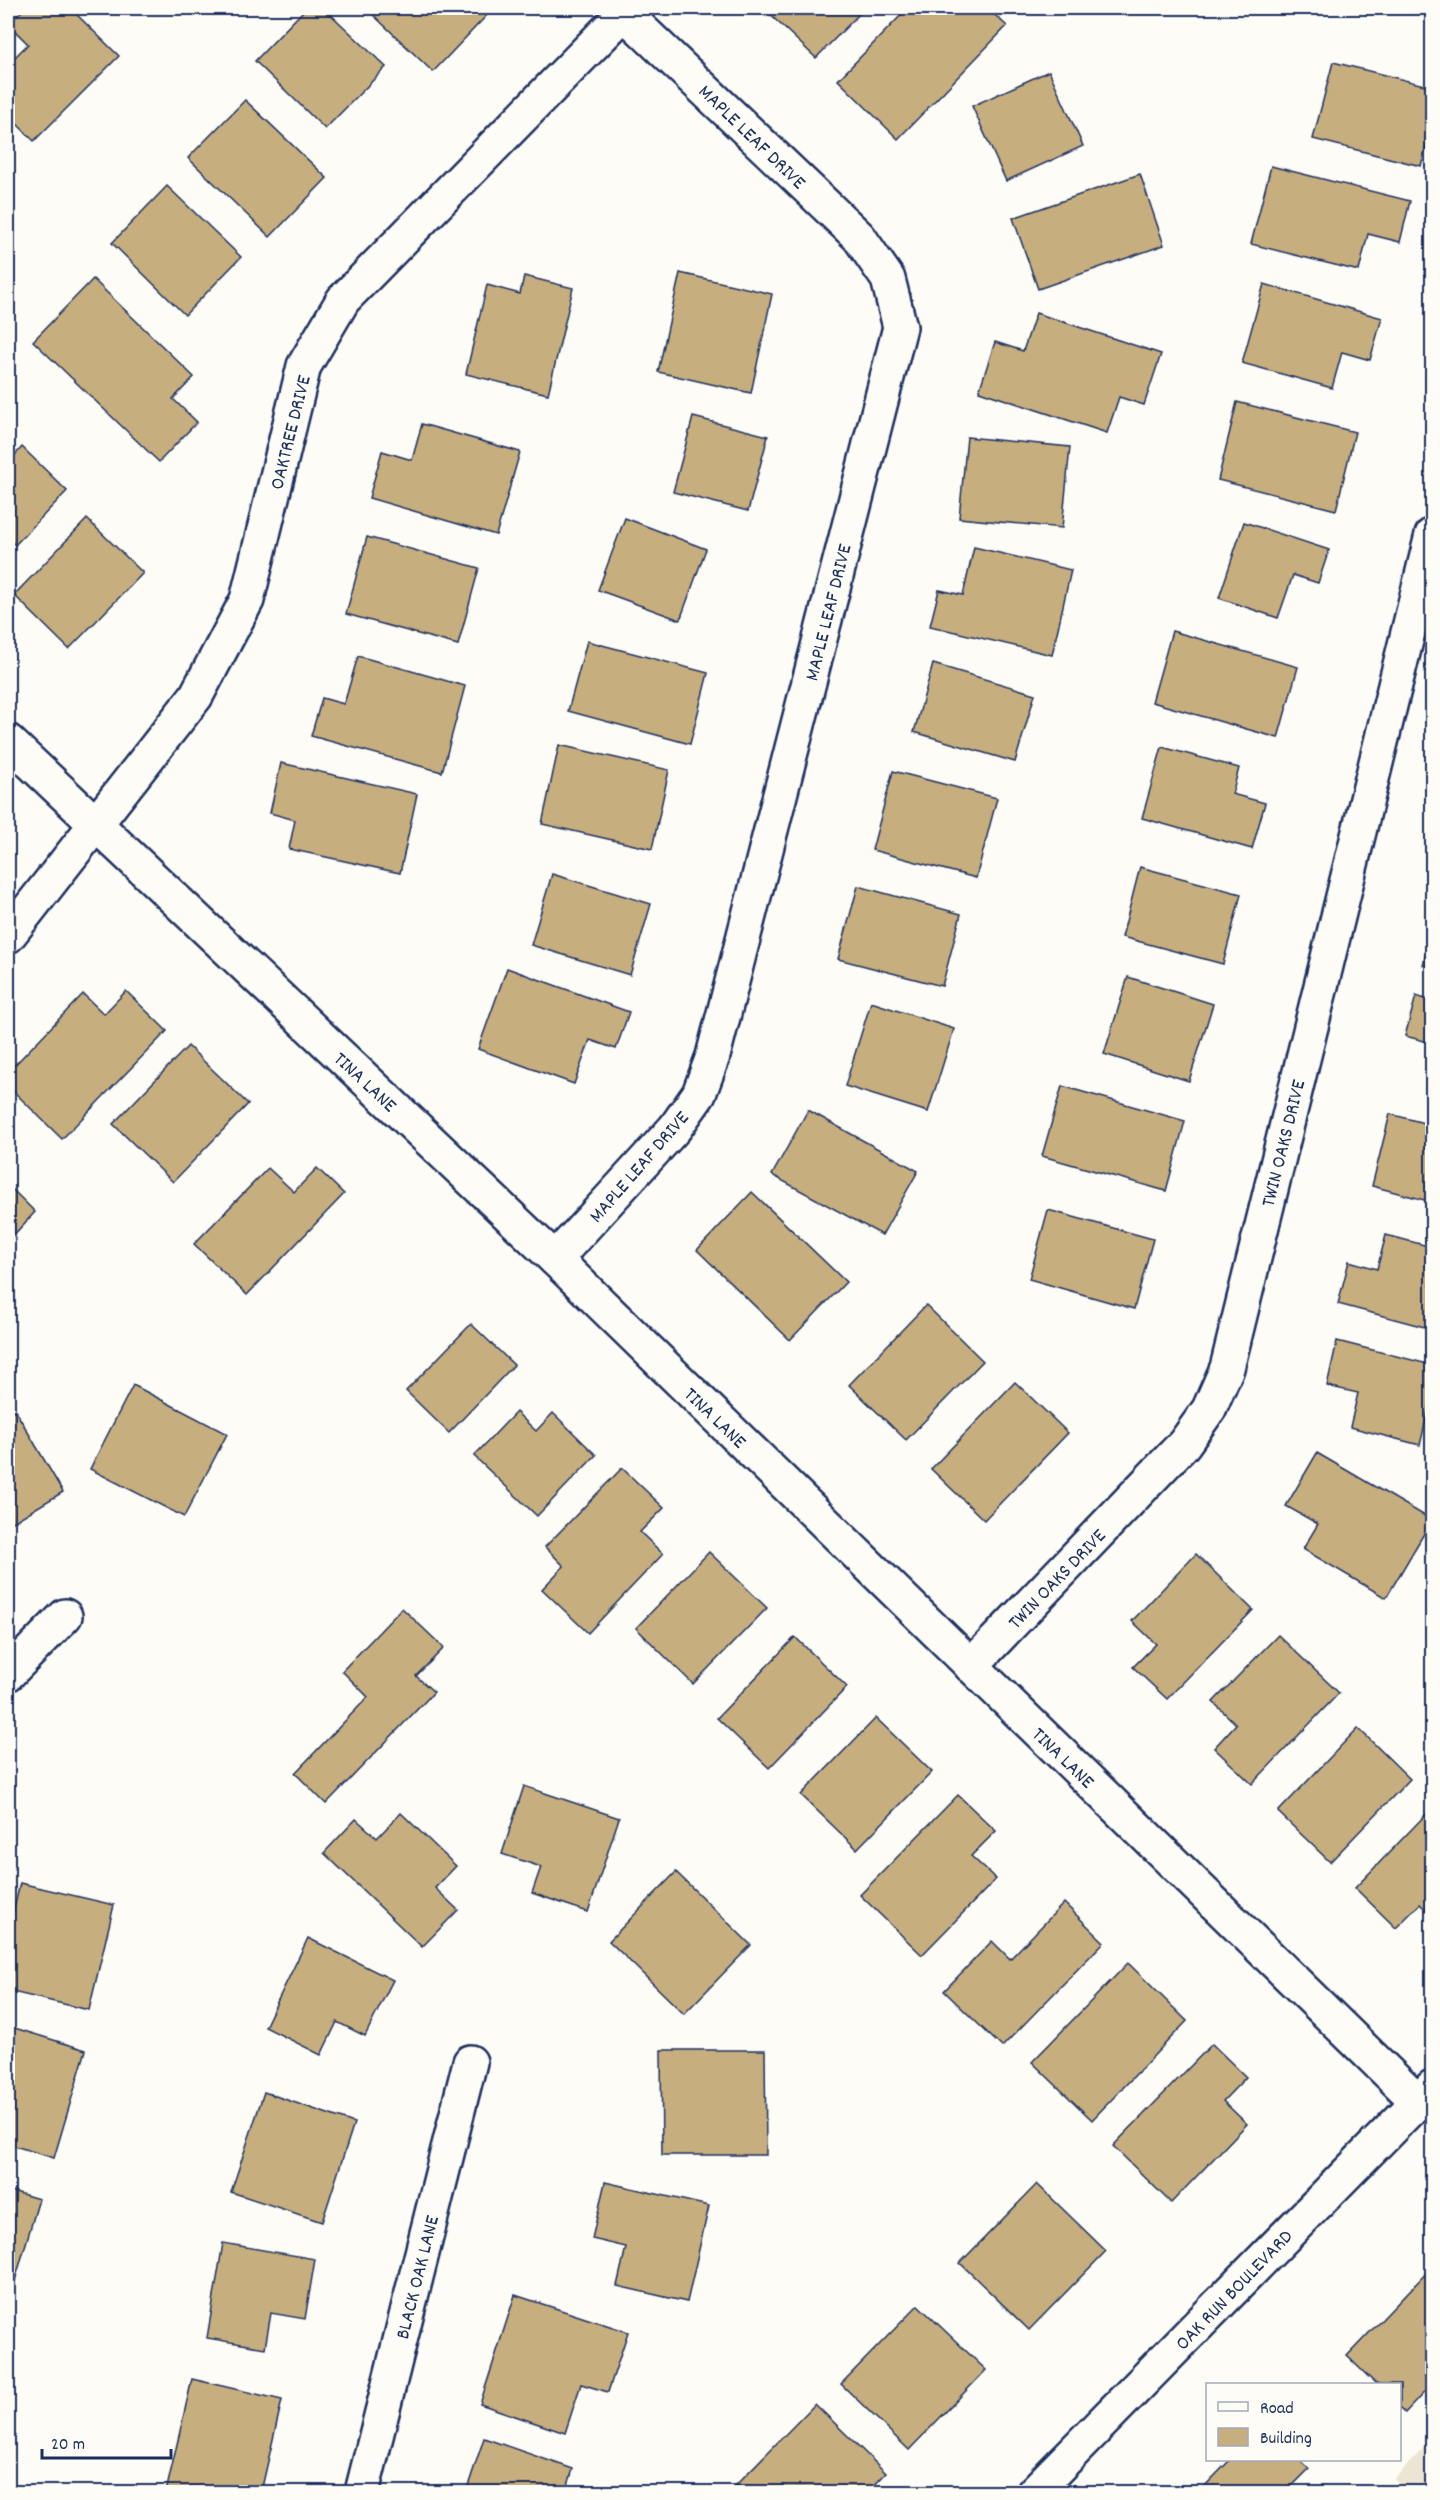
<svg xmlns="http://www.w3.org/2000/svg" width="1440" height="2500" font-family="Dekko,sans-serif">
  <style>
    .built { fill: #ede5d3 }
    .building { fill: #c7ae7e; stroke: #1b2f5e; stroke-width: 1.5 }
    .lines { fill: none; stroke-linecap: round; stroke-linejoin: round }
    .minor-casing { stroke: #1b2f5e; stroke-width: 38 }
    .minor { stroke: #fdfcf7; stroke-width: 33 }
    .labels { text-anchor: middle; stroke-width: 6; stroke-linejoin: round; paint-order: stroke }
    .street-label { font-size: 20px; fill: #1b2f5e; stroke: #fdfcf7 }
  </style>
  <rect width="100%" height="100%" fill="#fdfcf7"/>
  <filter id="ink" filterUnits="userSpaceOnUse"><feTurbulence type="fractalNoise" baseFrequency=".0167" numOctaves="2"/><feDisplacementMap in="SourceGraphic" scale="12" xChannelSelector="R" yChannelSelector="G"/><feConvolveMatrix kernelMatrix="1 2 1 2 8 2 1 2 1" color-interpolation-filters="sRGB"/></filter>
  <g filter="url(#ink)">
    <!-- built -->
    <polygon class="built" points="1432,2439 1432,2492 1407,2492 1394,2479"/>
    <!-- building -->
    <g class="building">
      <polygon points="25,8 70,8 119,56 34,141 8,115 8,64 28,44 8,24"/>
      <polygon points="306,8 324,8 386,67 325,129 255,61"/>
      <polygon points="366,8 482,8 488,14 433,72"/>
      <polygon points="763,8 865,8 816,58"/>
      <polygon points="908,8 987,8 1007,26 898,139 838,80"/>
      <polygon points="1333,62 1432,87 1432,123 1421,166 1313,139"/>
      <polygon points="1049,71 1083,146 1006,181 972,106"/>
      <polygon points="245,100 327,178 270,237 188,158"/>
      <polygon points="1271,166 1410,201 1400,242 1368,234 1359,271 1251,244"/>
      <polygon points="1140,174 1164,245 1038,289 1013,218"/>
      <polygon points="167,186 241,257 185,315 112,243"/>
      <polygon points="680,273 772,294 751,393 658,372"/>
      <polygon points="524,276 573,288 548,394 466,374 487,285 520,294"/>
      <polygon points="93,279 194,377 173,399 197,422 159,462 33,341"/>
      <polygon points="1264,284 1382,318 1370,360 1342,352 1332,388 1242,363"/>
      <polygon points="1036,313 1161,354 1144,405 1119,397 1107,433 979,391 995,342 1023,351"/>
      <polygon points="1237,402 1355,432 1336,510 1218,480"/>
      <polygon points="693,417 768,436 748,511 673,492"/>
      <polygon points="422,424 520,452 496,535 369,498 382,451 412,460"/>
      <polygon points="967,437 1070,447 1062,528 959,518"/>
      <polygon points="22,447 67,491 15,545 8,538 8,463"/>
      <polygon points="625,518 706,549 680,620 598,590"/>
      <polygon points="87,519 143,573 69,649 14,595"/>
      <polygon points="1244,522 1329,550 1318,583 1293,575 1278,618 1219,598"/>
      <polygon points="367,537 479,568 458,645 346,614"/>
      <polygon points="974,547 1071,570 1052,655 930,626 939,590 963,595"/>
      <polygon points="1172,631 1298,667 1278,738 1152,702"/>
      <polygon points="587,641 708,673 690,744 568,711"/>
      <polygon points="358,656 465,686 442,772 311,736 322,698 344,704"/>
      <polygon points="933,664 1035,694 1015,762 914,732"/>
      <polygon points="559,745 669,770 652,849 542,824"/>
      <polygon points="1162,747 1239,768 1232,794 1265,803 1252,849 1142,818"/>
      <polygon points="281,763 417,794 400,873 289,849 295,820 270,813"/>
      <polygon points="893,771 997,798 976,878 872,850"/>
      <polygon points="1140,867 1241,894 1223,964 1122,937"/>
      <polygon points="552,874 651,904 630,975 531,945"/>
      <polygon points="858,886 961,914 942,986 838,959"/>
      <polygon points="1432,928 1432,967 1423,965"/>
      <polygon points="507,968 629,1012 616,1049 590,1040 574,1084 478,1049"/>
      <polygon points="1128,977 1213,1004 1189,1081 1104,1054"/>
      <polygon points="126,991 167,1031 62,1139 8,1086 8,1072 83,994 104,1014"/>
      <polygon points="1416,996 1432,1001 1432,1043 1405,1036"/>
      <polygon points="871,1002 954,1029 928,1112 845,1086"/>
      <polygon points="188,1046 248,1104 173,1182 113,1124"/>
      <polygon points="1432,1049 1432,1080 1425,1078"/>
      <polygon points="1062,1086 1185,1121 1166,1191 1042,1156"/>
      <polygon points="808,1110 918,1171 882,1235 772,1175"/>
      <polygon points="1390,1114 1432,1125 1432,1202 1372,1186"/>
      <polygon points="268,1168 294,1192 317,1168 344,1194 247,1295 194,1244"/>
      <polygon points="8,1185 35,1212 8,1241"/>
      <polygon points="752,1192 846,1282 790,1340 697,1250"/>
      <polygon points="1048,1210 1153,1239 1134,1309 1029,1279"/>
      <polygon points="1386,1235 1432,1247 1430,1286 1432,1287 1432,1329 1338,1304 1349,1261 1377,1269"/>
      <polygon points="926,1305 983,1361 906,1440 849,1385"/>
      <polygon points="471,1324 514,1365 449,1433 406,1391"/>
      <polygon points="1337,1341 1432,1365 1432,1395 1420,1445 1350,1427 1358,1393 1327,1386"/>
      <polygon points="1015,1382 1068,1433 984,1520 931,1469"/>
      <polygon points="133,1385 227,1434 184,1517 90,1469"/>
      <polygon points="15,1410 63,1492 8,1525 8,1414"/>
      <polygon points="516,1412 536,1431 553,1413 596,1455 537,1516 474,1456"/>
      <polygon points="1317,1453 1432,1520 1386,1598 1303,1549 1318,1524 1286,1506"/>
      <polygon points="622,1468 664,1508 640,1532 663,1554 588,1633 542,1589 564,1566 545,1547"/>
      <polygon points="709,1552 767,1608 693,1684 636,1628"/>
      <polygon points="1196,1554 1253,1610 1167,1699 1133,1667 1156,1644 1132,1621"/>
      <polygon points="402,1608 444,1648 416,1676 434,1692 326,1804 295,1773 368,1697 342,1671"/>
      <polygon points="1278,1635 1339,1693 1252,1784 1214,1748 1236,1724 1213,1702"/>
      <polygon points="795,1637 847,1687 769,1768 717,1718"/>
      <polygon points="876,1718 932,1772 857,1849 801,1795"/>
      <polygon points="1358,1728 1410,1779 1330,1862 1278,1812"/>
      <polygon points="524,1786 619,1818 588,1912 532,1893 541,1867 502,1854"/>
      <polygon points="958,1795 996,1831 971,1856 996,1879 922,1955 860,1895"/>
      <polygon points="1432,1808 1432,1916 1420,1904 1396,1928 1355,1888"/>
      <polygon points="401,1813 456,1866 435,1888 458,1910 422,1947 324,1853 356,1819 377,1838"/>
      <polygon points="676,1872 751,1945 684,2014 609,1941"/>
      <polygon points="20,1883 114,1905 89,2010 8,1991 8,1935"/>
      <polygon points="1064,1903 1104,1942 1002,2047 944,1991 992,1941 1010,1959"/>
      <polygon points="308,1938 393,1980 365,2036 337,2022 321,2055 265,2027"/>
      <polygon points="1128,1963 1187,2021 1092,2120 1032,2062"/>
      <polygon points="8,2026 86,2050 54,2158 8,2144"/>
      <polygon points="1212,2044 1246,2077 1223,2101 1247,2124 1171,2203 1113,2146"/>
      <polygon points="661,2050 765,2050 766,2155 662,2155"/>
      <polygon points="264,2092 354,2123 322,2222 231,2192"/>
      <polygon points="605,2182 709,2206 687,2302 617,2286 626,2247 592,2239"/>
      <polygon points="1037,2184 1106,2251 1029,2330 960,2263"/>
      <polygon points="8,2190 39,2199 12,2291 8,2290"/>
      <polygon points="223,2243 315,2259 305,2319 271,2313 265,2348 207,2338"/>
      <polygon points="1432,2267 1432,2384 1405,2413 1400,2408 1400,2384 1376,2384 1347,2356"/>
      <polygon points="515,2295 628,2332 608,2392 581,2384 565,2433 480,2404"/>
      <polygon points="918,2305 986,2370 909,2450 841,2384"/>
      <polygon points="192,2379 282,2400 261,2492 166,2492"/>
      <polygon points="815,2404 886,2473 868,2492 737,2492 733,2488"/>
      <polygon points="484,2438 573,2469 566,2492 466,2492"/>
      <polygon points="1230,2460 1299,2460 1309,2469 1286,2492 1199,2492"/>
    </g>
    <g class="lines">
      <defs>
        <g id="minor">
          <polyline points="8,741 555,1259 1418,2102"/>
          <polyline points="8,936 196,696 247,600 304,366 343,300 629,8"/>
          <polyline points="555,1259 675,1128 699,1094 713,1056 900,327 888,279 859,237 624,13"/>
          <polyline points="971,1666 1184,1444 1209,1409 1227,1368 1432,535"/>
          <polyline points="8,1674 65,1616"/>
          <polyline points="362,2492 470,2062"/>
          <polyline points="1034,2492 1432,2087"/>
        </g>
      </defs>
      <!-- minor casing -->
      <use href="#minor" class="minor-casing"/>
      <!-- minor -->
      <use href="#minor" class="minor"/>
    </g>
  </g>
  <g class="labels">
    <!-- street labels -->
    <g class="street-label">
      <text transform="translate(753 136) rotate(44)" y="7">MAPLE LEAF DRIVE</text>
      <text transform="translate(289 432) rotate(-76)" y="7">OAKTREE DRIVE</text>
      <text transform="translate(827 612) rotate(-76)" y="7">MAPLE LEAF DRIVE</text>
      <text transform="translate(366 1081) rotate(43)" y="7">TINA LANE</text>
      <text transform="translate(1282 1143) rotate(-76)" y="7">TWIN OAKS DRIVE</text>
      <text transform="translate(638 1166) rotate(-49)" y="7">MAPLE LEAF DRIVE</text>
      <text transform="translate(716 1417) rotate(44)" y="7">TINA LANE</text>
      <text transform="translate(1056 1578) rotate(-46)" y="7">TWIN OAKS DRIVE</text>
      <text transform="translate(1064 1757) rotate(44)" y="7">TINA LANE</text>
      <text transform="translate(416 2277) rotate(-76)" y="7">BLACK OAK LANE</text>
      <text transform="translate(1233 2289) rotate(-46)" y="7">OAK RUN BOULEVARD</text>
    </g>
  </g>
  <!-- margin -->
  <rect width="1440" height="2500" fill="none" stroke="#fdfcf7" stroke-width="30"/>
  <rect x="15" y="15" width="1410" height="2470" fill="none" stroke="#1b2f5e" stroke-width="2" filter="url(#ink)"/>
  <!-- legend -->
  <rect x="1206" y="2383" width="195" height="78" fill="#fdfcf7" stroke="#a3aaba" stroke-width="1.5"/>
  <rect x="1218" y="2402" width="30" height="9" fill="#fdfcf7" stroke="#a3aaba" stroke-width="1.5"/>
  <text x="1260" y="2413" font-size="18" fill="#1b2f5e">Road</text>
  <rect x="1218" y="2428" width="30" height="18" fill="#c7ae7e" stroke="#a3aaba" stroke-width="1.5"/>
  <text x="1260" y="2443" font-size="18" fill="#1b2f5e">Building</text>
  <!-- scale -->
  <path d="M42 2449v9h129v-9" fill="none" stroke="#1b2f5e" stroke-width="3"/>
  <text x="51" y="2449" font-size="18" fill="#1b2f5e" stroke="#fdfcf7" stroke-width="4.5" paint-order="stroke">20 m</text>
</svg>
